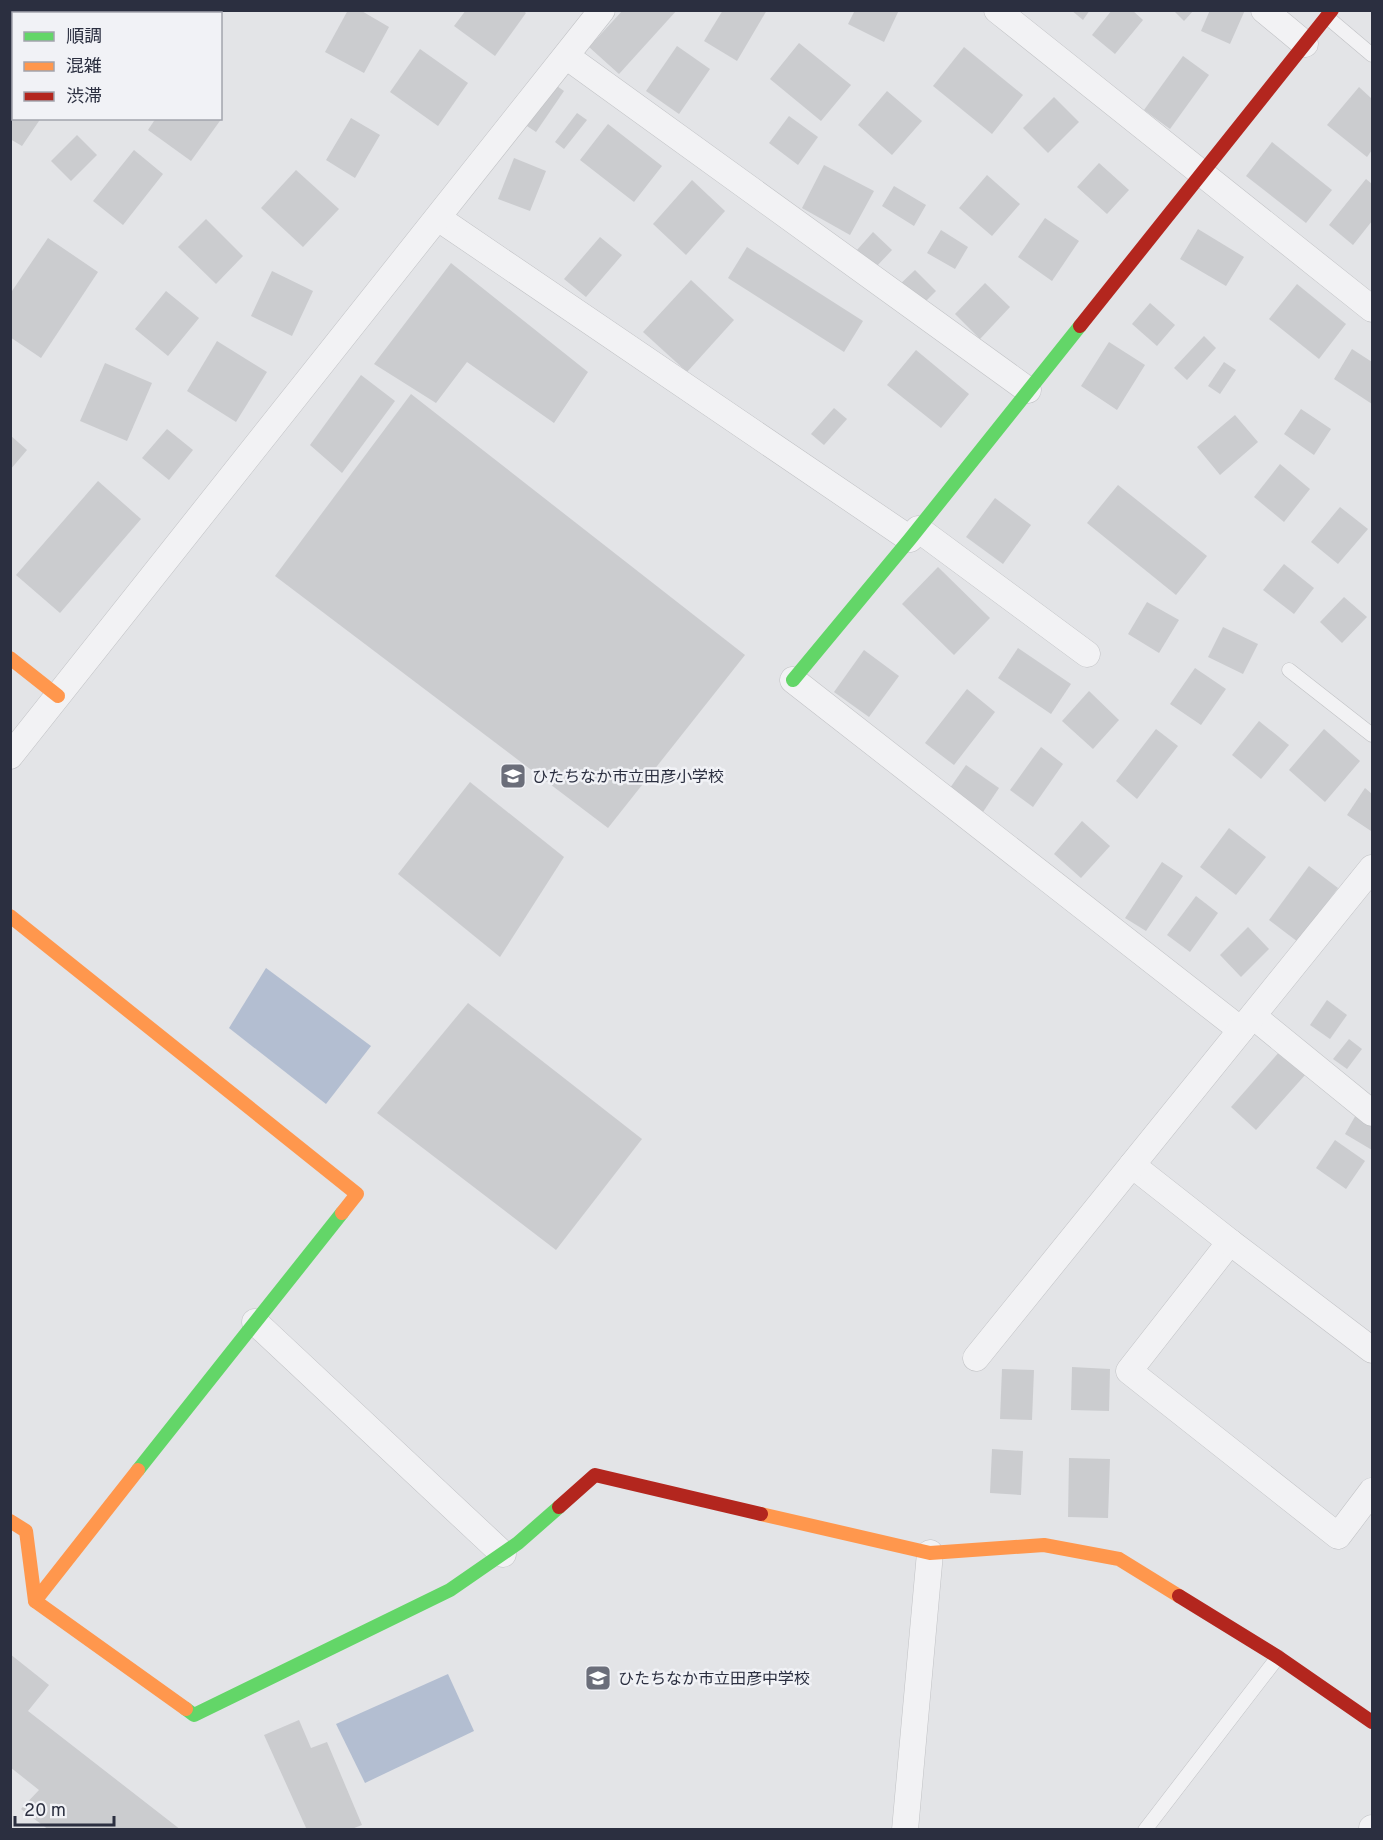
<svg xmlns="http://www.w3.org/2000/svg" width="1383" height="1840" font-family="Overpass,'Noto Sans JP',sans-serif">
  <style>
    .water { fill: #b3bed1 }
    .building { fill: #cbcccf }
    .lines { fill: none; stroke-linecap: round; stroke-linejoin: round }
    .lane-casing { stroke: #c1c2c5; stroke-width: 15 }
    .street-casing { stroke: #c1c2c5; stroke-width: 27 }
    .lane { stroke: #f2f2f4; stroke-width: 14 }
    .street { stroke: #f2f2f4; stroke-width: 26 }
    .fast { stroke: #63d668; stroke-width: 14 }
    .slow { stroke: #ff974d; stroke-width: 14 }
    .jam { stroke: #b3261e; stroke-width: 14 }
    .labels { text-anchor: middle; stroke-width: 5; stroke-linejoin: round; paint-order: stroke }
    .poi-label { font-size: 16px; fill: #2b2f40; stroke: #f1f2f6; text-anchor: start }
  </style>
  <rect width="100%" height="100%" fill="#e3e4e7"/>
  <!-- water -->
  <g class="water">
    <polygon points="266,968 371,1046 326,1104 229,1028"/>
    <polygon points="448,1674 474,1731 365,1783 336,1724"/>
  </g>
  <!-- building -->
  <g class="building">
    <polygon points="348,10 360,10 389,27 364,73 325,52"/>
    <polygon points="466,10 522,10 526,13 495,56 454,26"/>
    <polygon points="623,10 677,10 619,74 589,47"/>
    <polygon points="723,10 767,10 737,61 704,41"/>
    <polygon points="855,10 899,10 884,42 848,24"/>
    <polygon points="1071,10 1090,10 1083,20"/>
    <polygon points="1112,10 1132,10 1143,20 1115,54 1092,35"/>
    <polygon points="1173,10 1194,10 1184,21"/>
    <polygon points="1210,10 1245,10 1230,44 1201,31"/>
    <polygon points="799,43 851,85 821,121 770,79"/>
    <polygon points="677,46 710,69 679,114 646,91"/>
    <polygon points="964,47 1023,95 992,134 933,86"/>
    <polygon points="420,49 468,83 438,126 390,92"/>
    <polygon points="1183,56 1209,75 1170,129 1144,110"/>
    <polygon points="547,79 564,91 536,132 518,120"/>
    <polygon points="1359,87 1372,99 1372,150 1367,157 1327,125"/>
    <polygon points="887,91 922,121 892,155 858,125"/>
    <polygon points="1054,97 1079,122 1048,153 1023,128"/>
    <polygon points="14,103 14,118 41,118 22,146 10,139 10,108"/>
    <polygon points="577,113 587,120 564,149 555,142"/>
    <polygon points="789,116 818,137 798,165 769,143"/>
    <polygon points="156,118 222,118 191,161 148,130"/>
    <polygon points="351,118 380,135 355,178 326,160"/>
    <polygon points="608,124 662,166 634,202 580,160"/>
    <polygon points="77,135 97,155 71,181 51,161"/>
    <polygon points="1272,142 1332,190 1306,223 1246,176"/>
    <polygon points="134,150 163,174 123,225 93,201"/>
    <polygon points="514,158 546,171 530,211 498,199"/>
    <polygon points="1099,163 1129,190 1107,214 1077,187"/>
    <polygon points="824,165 874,191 850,235 802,208"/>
    <polygon points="296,170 339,209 303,247 261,208"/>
    <polygon points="987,175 1020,204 992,236 959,208"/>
    <polygon points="1366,179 1372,184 1372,221 1353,245 1329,225"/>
    <polygon points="692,180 725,211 686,255 653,224"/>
    <polygon points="894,186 926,205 914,226 882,206"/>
    <polygon points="1045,218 1079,241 1052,281 1018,257"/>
    <polygon points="206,219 243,256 216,284 178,247"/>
    <polygon points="1198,229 1244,257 1226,286 1180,259"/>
    <polygon points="941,230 968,247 955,269 927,253"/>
    <polygon points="873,232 892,250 876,267 857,250"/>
    <polygon points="600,237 622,255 586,297 564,279"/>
    <polygon points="48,238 98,272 41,358 10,337 10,294"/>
    <polygon points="747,247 863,321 844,352 728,278"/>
    <polygon points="451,263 588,372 554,423 467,362 436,403 374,364"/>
    <polygon points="915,270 936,291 918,309 897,287"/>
    <polygon points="272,271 313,291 292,336 251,316"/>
    <polygon points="691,280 734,320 687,372 643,332"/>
    <polygon points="985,283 1010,307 980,339 955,314"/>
    <polygon points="1297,284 1346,324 1319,359 1269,319"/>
    <polygon points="166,291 199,318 168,356 135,329"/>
    <polygon points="1150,303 1175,325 1157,346 1132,324"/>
    <polygon points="1204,336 1216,348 1187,380 1174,368"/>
    <polygon points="217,341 267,372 236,422 187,391"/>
    <polygon points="1109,342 1145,365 1117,410 1081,386"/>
    <polygon points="1352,349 1372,362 1372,404 1334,379"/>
    <polygon points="916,350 969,394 941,428 887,385"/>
    <polygon points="1224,362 1236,370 1220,394 1208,386"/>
    <polygon points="105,363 152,383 127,441 80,421"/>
    <polygon points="361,375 395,401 342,473 310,445"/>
    <polygon points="411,394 745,655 608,828 275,576"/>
    <polygon points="834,408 847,419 824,445 811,434"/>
    <polygon points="1301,409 1331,429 1314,455 1284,434"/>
    <polygon points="1235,415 1258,442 1220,475 1197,447"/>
    <polygon points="167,429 193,450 169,480 142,458"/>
    <polygon points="10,435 27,450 10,470"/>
    <polygon points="1280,464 1310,489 1284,522 1254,497"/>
    <polygon points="98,481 141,519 60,613 16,575"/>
    <polygon points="1118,485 1207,556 1176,595 1087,523"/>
    <polygon points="995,498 1031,525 1003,564 966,537"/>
    <polygon points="1340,507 1368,529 1338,564 1311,542"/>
    <polygon points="1284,564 1314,588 1294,614 1263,590"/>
    <polygon points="938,567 990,618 954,655 902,604"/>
    <polygon points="1344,597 1367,617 1342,643 1320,622"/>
    <polygon points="1147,602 1179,620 1159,653 1128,634"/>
    <polygon points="1223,627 1258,644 1243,674 1208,657"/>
    <polygon points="1018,648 1071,684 1051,714 998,678"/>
    <polygon points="864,650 899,676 869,717 834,692"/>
    <polygon points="1195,668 1226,689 1201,725 1170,704"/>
    <polygon points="967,689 995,712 954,765 925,743"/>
    <polygon points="1089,691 1119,720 1093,749 1062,721"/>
    <polygon points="1259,721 1289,745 1261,779 1232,755"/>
    <polygon points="1156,729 1178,746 1137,799 1116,781"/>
    <polygon points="1324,729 1360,761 1325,802 1289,770"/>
    <polygon points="1041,747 1063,764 1033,807 1010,790"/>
    <polygon points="966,765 999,788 983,812 950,788"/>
    <polygon points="470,782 564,857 500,957 398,874"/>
    <polygon points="1365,788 1372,794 1372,829 1371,831 1347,815"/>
    <polygon points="1082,821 1110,846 1081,878 1054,854"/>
    <polygon points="1229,828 1266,857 1236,895 1200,867"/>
    <polygon points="1162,862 1183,876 1146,931 1125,918"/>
    <polygon points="1309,866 1338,888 1298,942 1269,920"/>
    <polygon points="1196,896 1218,913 1190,952 1167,935"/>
    <polygon points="1248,927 1269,949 1241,977 1220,955"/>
    <polygon points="1327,1000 1347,1015 1330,1039 1310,1025"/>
    <polygon points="468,1003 642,1139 556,1250 377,1113"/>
    <polygon points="1349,1039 1362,1049 1347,1069 1333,1059"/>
    <polygon points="1280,1051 1306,1074 1256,1130 1231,1107"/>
    <polygon points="1361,1106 1372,1113 1372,1150 1345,1134"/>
    <polygon points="1335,1140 1365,1161 1346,1189 1316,1168"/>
    <polygon points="1072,1367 1110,1369 1109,1411 1071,1410"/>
    <polygon points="1002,1369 1034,1370 1032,1420 1000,1419"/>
    <polygon points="992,1449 1023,1451 1021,1495 990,1493"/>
    <polygon points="1069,1458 1110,1459 1108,1518 1068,1517"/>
    <polygon points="10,1654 49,1685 28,1711 181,1830 49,1830 21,1809 39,1790 10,1767"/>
    <polygon points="299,1720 311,1748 327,1742 362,1825 349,1830 307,1830 264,1735"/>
  </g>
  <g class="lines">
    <defs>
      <g id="lane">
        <polyline points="1327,17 1372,55"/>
        <polyline points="1289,670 1372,735"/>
        <polyline points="1145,1830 1278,1657"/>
      </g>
      <g id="street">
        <polyline points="997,10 1372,309"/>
        <polyline points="1264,10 1305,44"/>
        <polyline points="566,56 1028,390"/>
        <polyline points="438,218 910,539"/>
        <polyline points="918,529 1087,654"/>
        <polyline points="793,680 1241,1030"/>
        <polyline points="10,756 602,10"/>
        <polyline points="1253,1016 1372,1113"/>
        <polyline points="1132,1165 1230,1242 1129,1371 1338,1536 1372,1491"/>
        <polyline points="1230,1242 1372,1350"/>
        <polyline points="255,1322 503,1554"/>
        <polyline points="976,1358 1372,868"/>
        <polyline points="905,1830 930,1553"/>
        <polyline points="1372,1830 1372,1828"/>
      </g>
    </defs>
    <!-- lane casing -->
    <use href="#lane" class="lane-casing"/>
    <!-- street casing -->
    <use href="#street" class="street-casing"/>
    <!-- lane -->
    <use href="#lane" class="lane"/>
    <!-- street -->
    <use href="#street" class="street"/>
    <!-- fast -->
    <g class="fast">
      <polyline points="793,680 910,539 1080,326"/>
      <polyline points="138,1470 342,1213"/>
      <polyline points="186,1709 194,1715 450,1590 518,1543 559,1507"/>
    </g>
    <!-- slow -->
    <g class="slow">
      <polyline points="10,658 58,696"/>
      <polyline points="10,916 357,1194 342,1213"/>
      <polyline points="761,1514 930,1553 1044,1545 1119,1559 1179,1596"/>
      <polyline points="10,1521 26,1531 35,1601 186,1709"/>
      <polyline points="35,1601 138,1470"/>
    </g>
    <!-- jam -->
    <g class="jam">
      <polyline points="1080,326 1332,10"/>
      <polyline points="559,1507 595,1475 761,1514"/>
      <polyline points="1179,1596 1278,1657 1372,1722"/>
    </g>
  </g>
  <!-- icons -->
  <defs>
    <symbol id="school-square" viewBox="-11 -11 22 22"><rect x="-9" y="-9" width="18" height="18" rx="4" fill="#6b6e7a" stroke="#f1f2f6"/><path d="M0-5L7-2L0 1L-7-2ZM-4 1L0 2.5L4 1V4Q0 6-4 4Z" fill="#fff"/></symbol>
  </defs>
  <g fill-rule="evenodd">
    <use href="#school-square" x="498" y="761" width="30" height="30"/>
    <use href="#school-square" x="583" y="1663" width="30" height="30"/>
  </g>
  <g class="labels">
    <!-- poi labels -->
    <g class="poi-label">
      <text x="532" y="782">ひたちなか市立田彦小学校</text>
      <text x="618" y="1684">ひたちなか市立田彦中学校</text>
    </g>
  </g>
  <!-- border -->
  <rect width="1383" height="1840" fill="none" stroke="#2b2f40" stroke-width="24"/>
  <!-- legend -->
  <rect x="12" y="12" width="210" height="108" fill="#f1f2f6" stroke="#a2a4ad" stroke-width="1.5"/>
  <rect x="24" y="32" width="30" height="9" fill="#63d668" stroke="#a2a4ad" stroke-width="1.5"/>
  <text x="66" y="42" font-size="18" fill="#2b2f40">順調</text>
  <rect x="24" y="62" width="30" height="9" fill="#ff974d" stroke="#a2a4ad" stroke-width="1.5"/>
  <text x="66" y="72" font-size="18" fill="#2b2f40">混雑</text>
  <rect x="24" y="92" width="30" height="9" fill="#b3261e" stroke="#a2a4ad" stroke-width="1.5"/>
  <text x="66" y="102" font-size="18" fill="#2b2f40">渋滞</text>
  <!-- scale -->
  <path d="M15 1816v9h99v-9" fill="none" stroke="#2b2f40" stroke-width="3"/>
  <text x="24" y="1816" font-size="18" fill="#2b2f40" stroke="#f1f2f6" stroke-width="4.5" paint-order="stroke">20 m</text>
</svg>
